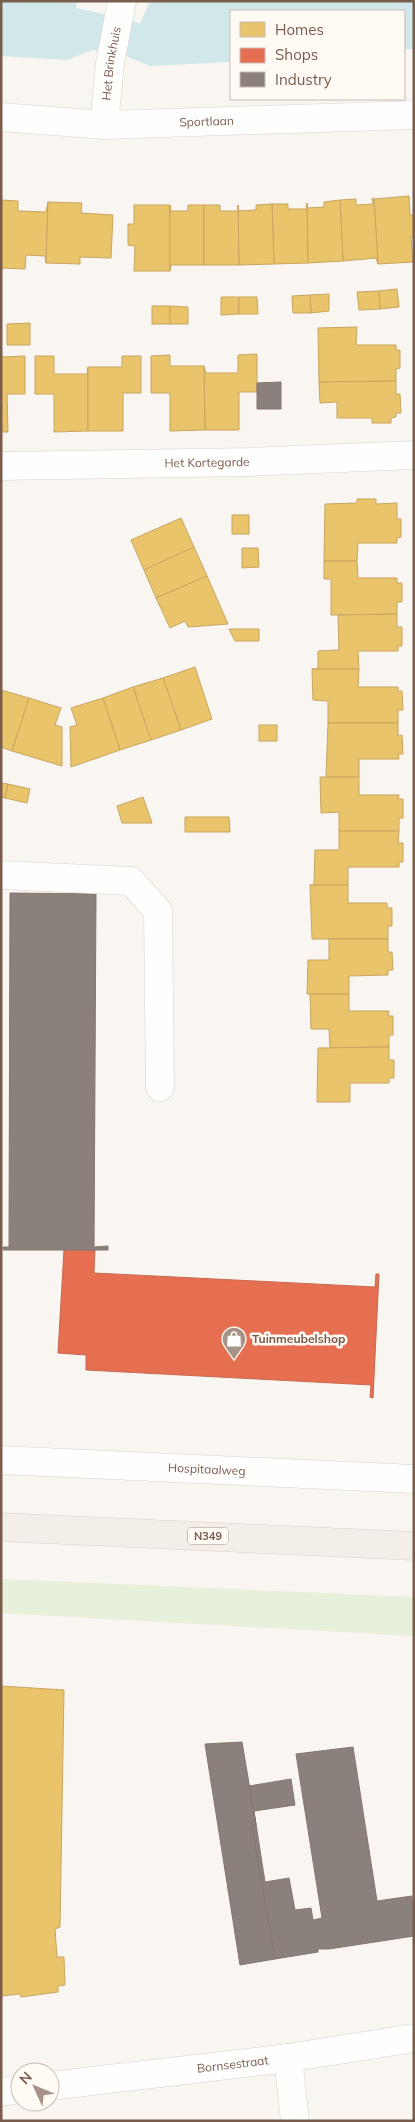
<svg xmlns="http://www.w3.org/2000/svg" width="415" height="2122" font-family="Mulish,sans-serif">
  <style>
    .green { fill: #e7f0db }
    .water { fill: #d0e8ea }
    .homes { fill: #e9c46a; stroke: #c8a561 }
    .shops { fill: #e76f51; stroke: #c66950 }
    .industry { fill: #8a817c; stroke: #85766e }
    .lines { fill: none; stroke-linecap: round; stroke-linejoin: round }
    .minor-casing { stroke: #d7d1cb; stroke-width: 29 }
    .primary-casing { stroke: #dad1cc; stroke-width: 29 }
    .minor { stroke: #fefefd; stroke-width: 28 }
    .primary { stroke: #f3eee8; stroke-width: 28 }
    .labels { text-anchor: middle; stroke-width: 5; stroke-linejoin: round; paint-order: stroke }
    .shield { fill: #fffaf3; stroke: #a28b7f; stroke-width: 1 }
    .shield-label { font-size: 11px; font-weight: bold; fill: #7a5c4d }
    .street-label { font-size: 12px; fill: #7a5c4d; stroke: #fffaf3 }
    .poi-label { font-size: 12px; font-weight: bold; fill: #7a5c4d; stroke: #fffaf3; text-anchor: start }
  </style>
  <rect width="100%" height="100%" fill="#f9f5f0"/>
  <!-- green -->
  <polygon class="green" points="1,1579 414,1597 414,1636 1,1613"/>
  <!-- water -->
  <polygon class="water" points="1,1 77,1 76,8 132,20 140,24 150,1 414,2 414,49 404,49 404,11 231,11 231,62 150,66 126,56 92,50 67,60 1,56"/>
  <!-- homes -->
  <g class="homes">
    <polygon points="409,196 410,215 414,215 414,237 411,237 413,262 378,264 374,199"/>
    <polygon points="372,198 374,199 378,264 376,258 343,261 340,200 356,199 356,205 373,204"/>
    <polygon points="1,200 18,201 18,211 46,212 48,202 46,263 45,256 26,255 25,269 1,268"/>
    <polygon points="340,200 343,261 308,263 307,203 307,208 324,207 324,202"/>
    <polygon points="48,202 82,203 81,213 113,215 111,258 80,257 80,264 46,263"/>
    <polygon points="307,203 308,263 274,264 272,204 288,204 288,209 306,209"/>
    <polygon points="272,204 274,264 239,265 238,205 239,211 256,210 256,205"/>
    <polygon points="134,205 170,205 170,271 134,271 135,246 128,245 128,224 134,224"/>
    <polygon points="170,205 171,211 188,211 188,205 204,205 204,265 171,265 170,271"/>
    <polygon points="204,205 220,205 220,211 238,211 238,205 239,265 204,265"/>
    <polygon points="397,289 399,307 380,309 379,291"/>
    <polygon points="379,291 380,309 359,310 357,292"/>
    <polygon points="329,294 329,311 311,313 310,295"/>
    <polygon points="310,295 311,313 293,313 292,296"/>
    <polygon points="221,297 239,297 239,314 221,315"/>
    <polygon points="239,297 257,297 258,314 239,314"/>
    <rect x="152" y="306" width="18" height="18"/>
    <polygon points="170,306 188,307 188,324 170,324"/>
    <polygon points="30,323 30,345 7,345 7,324"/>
    <polygon points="357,327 356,345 396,345 396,350 400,350 400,368 396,369 396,381 319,382 318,328"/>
    <polygon points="257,354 257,392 239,392 239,430 205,430 204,366 206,373 238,373 238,355"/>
    <polygon points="170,355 170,366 204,366 205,430 170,431 170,393 151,393 151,356"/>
    <polygon points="25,356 25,394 7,394 8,432 1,432 1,357"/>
    <polygon points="35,356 54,356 54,374 87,374 88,367 88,431 54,432 54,394 35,394"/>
    <polygon points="122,356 141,356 141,393 123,393 123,431 88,431 88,367 122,367"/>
    <polygon points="396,381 396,394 400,394 401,413 396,413 396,417 391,418 391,423 372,423 372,418 337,418 337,402 320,403 319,382"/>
    <polygon points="357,499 376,499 376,504 397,503 397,519 401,519 401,537 397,538 397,543 358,543 357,561 324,561 325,504 357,503"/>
    <rect x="232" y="515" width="17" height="19"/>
    <polygon points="181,518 194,547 144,570 131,540"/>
    <polygon points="194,547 207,576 156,598 144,570"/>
    <polygon points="242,548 258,548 259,567 242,568"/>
    <polygon points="324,561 357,561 358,578 397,578 397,583 402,583 402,602 397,602 397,614 331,615 331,579 324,579"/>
    <polygon points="207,576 228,624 188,627 185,621 170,628 156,598"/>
    <polygon points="397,614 397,627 402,627 402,646 398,646 398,651 358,651 359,669 312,669 318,669 318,651 339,650 338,615"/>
    <polygon points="229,629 259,629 259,641 235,641"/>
    <polygon points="195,667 212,719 181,730 163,678"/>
    <polygon points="312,669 359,669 358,687 398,687 398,691 402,691 403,710 398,710 398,723 328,723 328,701 313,700"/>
    <polygon points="163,678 181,730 151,740 133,687"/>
    <polygon points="133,687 151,740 120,750 103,698"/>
    <polygon points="1,690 29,698 12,751 1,747"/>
    <polygon points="29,698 61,708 55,725 62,727 62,766 12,751"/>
    <polygon points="103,698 120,750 71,767 70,727 77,725 71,708"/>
    <polygon points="328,723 398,723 398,736 402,735 403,754 398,754 399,759 359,759 359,777 326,777"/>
    <rect x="259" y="725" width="18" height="16"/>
    <polygon points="320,777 359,777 359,795 399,795 398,799 403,799 403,818 399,818 399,831 339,831 339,812 321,813"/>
    <polygon points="1,783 8,784 5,798 1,797"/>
    <polygon points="8,784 30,789 27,803 5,798"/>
    <polygon points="143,797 152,823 122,823 117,806"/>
    <polygon points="185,817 229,817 230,832 185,832"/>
    <polygon points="339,831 399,831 398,843 403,843 403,862 399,862 399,867 348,867 348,885 310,885 314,885 315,850 339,850"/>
    <polygon points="310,885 348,885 348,903 387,903 387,908 392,908 392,926 388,926 388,939 312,939"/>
    <polygon points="329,939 388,939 388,952 392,952 393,970 388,970 388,975 349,976 349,994 307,994 308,960 329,960"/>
    <polygon points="310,994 349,994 349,1011 389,1011 388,1016 393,1016 393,1035 389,1035 389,1047 330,1048 329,1029 311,1029"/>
    <polygon points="389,1047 389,1060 394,1060 394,1078 389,1078 389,1083 350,1083 350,1102 317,1102 318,1048"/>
    <polygon points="1,1686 64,1690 60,1927 55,1929 57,1957 64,1957 65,1985 58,1986 58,1992 21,1997 20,1994 1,1996"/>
  </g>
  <!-- shops -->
  <polygon class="shops" points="64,1249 95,1250 94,1273 375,1287 376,1274 379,1274 373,1398 370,1397 371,1385 86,1370 86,1355 58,1353"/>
  <!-- industry -->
  <g class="industry">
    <polygon points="281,382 281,409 257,409 257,383"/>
    <polygon points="10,893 96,894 94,1247 108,1246 108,1250 3,1250 3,1247 9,1247"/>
    <polygon points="242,1742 256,1825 252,1826 275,1959 240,1965 205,1744"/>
    <polygon points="353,1747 377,1901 412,1896 414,1936 329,1949 318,1949 318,1952 275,1959 252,1826 256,1825 249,1786 291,1779 295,1805 254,1811 265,1882 289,1878 295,1910 311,1908 313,1920 322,1918 296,1754"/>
  </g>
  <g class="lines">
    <defs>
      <g id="minor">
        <path id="s1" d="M1,117L104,125L414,115"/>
        <path id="s2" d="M104,125L110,63L122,1"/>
        <path id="s3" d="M1,466L250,462L414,455"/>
        <polyline points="1,875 131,881 158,911 160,1087"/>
        <path id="s4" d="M1,1460L414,1479"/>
        <polyline points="288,2058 295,2121"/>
        <path id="s5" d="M50,2086L288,2058L414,2038"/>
        <polyline points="1,2092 20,2089"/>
      </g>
      <polyline id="primary" points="1,1527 414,1546"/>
    </defs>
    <!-- minor casing -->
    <use href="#minor" class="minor-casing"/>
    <!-- primary casing -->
    <use href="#primary" class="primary-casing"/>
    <!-- minor -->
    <use href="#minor" class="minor"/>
    <!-- primary -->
    <use href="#primary" class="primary"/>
  </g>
  <!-- icons -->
  <defs>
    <symbol id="shop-pin" viewBox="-11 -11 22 30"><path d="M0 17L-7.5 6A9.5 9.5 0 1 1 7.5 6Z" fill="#a69286" stroke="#fffaf3"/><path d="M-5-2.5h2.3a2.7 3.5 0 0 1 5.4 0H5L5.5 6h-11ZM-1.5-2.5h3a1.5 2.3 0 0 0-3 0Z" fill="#fff"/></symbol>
  </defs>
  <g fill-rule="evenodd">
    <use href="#shop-pin" x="220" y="1325" width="28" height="38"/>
  </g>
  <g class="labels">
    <!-- shield labels -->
    <rect class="shield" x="188" y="1527.5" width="40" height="17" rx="4"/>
    <g class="shield-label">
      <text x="208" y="1540">N349</text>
    </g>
    <!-- street labels -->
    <g class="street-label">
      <text dy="4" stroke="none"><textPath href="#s2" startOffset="62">Het Brinkhuis</textPath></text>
      <text dy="4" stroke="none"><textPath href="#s1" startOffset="206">Sportlaan</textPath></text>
      <text dy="4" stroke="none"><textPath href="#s3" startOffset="206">Het Kortegarde</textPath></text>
      <text dy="4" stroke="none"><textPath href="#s4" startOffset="206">Hospitaalweg</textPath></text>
      <text dy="4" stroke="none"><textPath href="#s5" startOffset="184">Bornsestraat</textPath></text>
    </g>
    <!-- poi labels -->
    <g class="poi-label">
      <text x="252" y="1343">Tuinmeubelshop</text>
    </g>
  </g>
  <!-- border -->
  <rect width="415" height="2122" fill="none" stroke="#7a5c4d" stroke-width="5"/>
  <!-- legend -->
  <rect x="230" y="10" width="175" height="90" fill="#fffaf3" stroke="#cabbb1"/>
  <rect x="240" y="22" width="25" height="15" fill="#e9c46a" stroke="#cabbb1"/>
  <text x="275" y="35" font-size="15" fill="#7a5c4d">Homes</text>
  <rect x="240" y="48" width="25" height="15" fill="#e76f51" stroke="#cabbb1"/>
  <text x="275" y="60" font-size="15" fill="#7a5c4d">Shops</text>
  <rect x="240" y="72" width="25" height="15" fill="#8a817c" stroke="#cabbb1"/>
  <text x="275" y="85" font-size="15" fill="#7a5c4d">Industry</text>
  <!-- north arrow -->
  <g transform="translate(35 2087) rotate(314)"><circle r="24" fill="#fffaf3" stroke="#cabbb1"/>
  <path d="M0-4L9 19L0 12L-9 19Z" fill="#a69286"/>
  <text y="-8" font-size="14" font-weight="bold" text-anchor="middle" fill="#7a5c4d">N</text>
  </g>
</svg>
